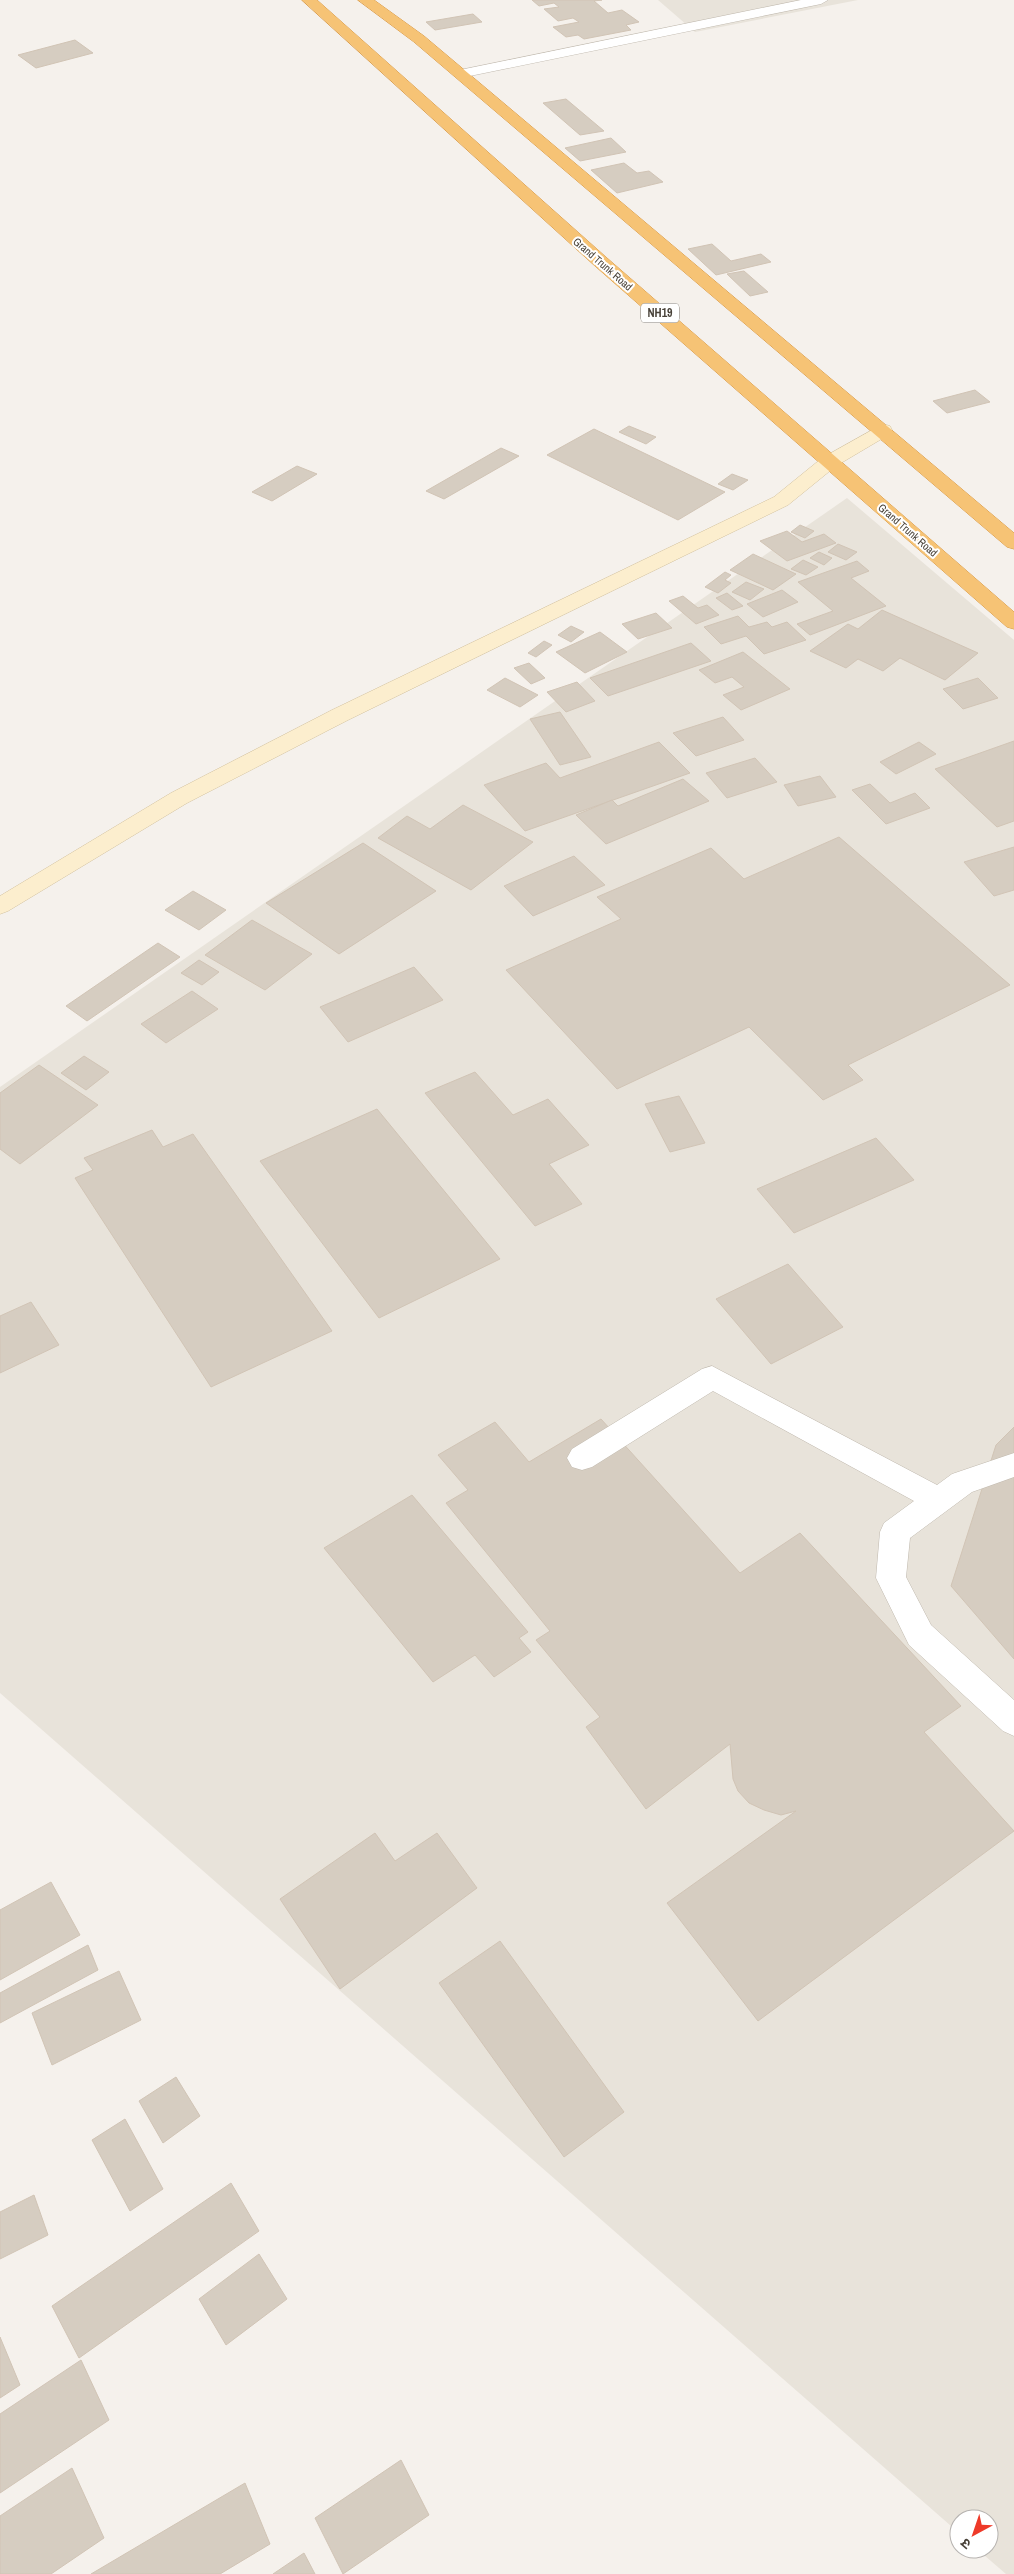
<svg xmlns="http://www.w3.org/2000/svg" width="1014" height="2574" font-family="'Archivo Narrow','Noto Sans Devanagari',sans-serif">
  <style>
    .residential { fill: #e8e3da }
    .building { fill: #d6cdc1; stroke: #d1c4b5 }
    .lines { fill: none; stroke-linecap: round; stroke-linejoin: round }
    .street-casing { stroke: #c0b9ae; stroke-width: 1 }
    .secondary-casing { stroke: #d2c19e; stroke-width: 1 }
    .highway-casing { stroke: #d69745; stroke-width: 1 }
    .street { fill: #fff; fill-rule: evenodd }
    .secondary { fill: #fceece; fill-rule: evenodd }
    .highway { fill: #f6c375; fill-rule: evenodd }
    .labels { text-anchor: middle; stroke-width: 4; stroke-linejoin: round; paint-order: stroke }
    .far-street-label { font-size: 11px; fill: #494239; stroke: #fff }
    .shield { fill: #fff; stroke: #807b74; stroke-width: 1 }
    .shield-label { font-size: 12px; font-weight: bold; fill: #494239 }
  </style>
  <rect width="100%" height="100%" fill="#f5f1ec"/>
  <!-- residential -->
  <g class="residential">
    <polygon points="658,0 858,0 695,32"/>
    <polygon points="847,498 1014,640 1014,2574 1006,2574 977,2549 989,2549 989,2519 959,2519 959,2533 0,1693 0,1087"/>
  </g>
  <!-- building -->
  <g class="building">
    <polygon points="532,0 602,0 594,1 608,13 622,10 639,22 626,25 631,30 584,39 578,35 566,37 553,27 579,22 573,18 558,21 544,9 559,7 554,3 539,6"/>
    <polygon points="473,14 482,22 435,30 426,22"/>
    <polygon points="75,40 93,53 36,68 18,55"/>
    <polygon points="566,99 604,131 580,135 543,103"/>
    <polygon points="611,138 626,152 580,161 565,148"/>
    <polygon points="624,163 637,173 649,171 663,182 617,193 591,170"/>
    <polygon points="712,244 731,261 761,254 771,262 716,275 688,249"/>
    <polygon points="744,271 768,292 750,296 727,274"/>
    <polygon points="975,390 990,402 947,413 933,401"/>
    <polygon points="629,426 656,437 646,444 619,432"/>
    <polygon points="594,429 725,492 678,520 547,455"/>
    <polygon points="501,448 519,456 444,499 426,491"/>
    <polygon points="297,466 317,474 272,501 252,492"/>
    <polygon points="732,474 748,480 733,490 718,484"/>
    <polygon points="800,525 814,531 805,538 791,532"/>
    <polygon points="787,531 802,542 824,534 836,543 787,561 760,541"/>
    <polygon points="838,544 857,552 846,560 828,552"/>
    <polygon points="819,552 832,558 824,565 810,558"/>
    <polygon points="753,554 796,574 773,590 730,570"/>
    <polygon points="803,560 818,567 806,575 791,569"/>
    <polygon points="857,561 869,571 851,578 886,606 810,635 797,624 833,611 798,582"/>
    <polygon points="725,572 731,575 725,580 731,583 718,593 705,587"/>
    <polygon points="746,582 764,589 750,600 732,592"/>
    <polygon points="782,590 798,602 763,617 747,604"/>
    <polygon points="727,593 743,606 732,610 716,598"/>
    <polygon points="683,596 698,608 707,605 719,615 696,624 669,601"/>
    <polygon points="882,610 978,653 945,680 900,658 883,671 858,659 846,668 810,651 848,624 858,629"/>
    <polygon points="656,613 672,628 638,639 622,624"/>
    <polygon points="738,616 749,627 767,622 772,627 787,622 806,640 764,654 746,636 721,644 704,627"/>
    <polygon points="571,626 584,632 571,642 558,635"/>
    <polygon points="600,632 627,652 585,673 556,652"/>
    <polygon points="544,641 552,645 536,657 528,653"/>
    <polygon points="691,643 711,661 608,696 590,678"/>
    <polygon points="743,652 790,689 741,710 723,695 744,687 732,677 715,683 699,670"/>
    <polygon points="529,663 545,678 531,684 514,668"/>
    <polygon points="505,678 538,695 520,707 487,690"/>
    <polygon points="978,678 998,698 963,709 943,689"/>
    <polygon points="577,682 595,701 566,712 547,692"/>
    <polygon points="560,712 591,757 560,765 530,719"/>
    <polygon points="723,717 744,740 696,756 673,733"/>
    <polygon points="1014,741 1014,821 997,827 935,769"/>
    <polygon points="659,742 690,773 525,831 484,785 546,763 560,778"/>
    <polygon points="919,742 936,754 896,774 880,762"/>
    <polygon points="755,758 777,782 727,798 706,773"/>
    <polygon points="820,776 836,797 798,806 784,785"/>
    <polygon points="683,779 709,801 606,844 576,815 612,800 618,806"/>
    <polygon points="870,784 890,803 915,793 930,808 886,824 852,790"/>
    <polygon points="463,805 533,842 471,890 378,838 407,816 430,829"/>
    <polygon points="839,837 1010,985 848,1065 863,1080 823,1100 749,1027 617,1089 506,970 621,919 597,897 711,848 744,879"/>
    <polygon points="363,843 436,891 339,954 266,903"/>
    <polygon points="1014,847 1014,890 994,896 964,862"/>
    <polygon points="574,856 605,885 533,916 504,886"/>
    <polygon points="193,891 226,910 199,930 165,910"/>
    <polygon points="252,920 312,954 265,990 205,955"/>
    <polygon points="158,943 180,957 87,1021 66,1006"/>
    <polygon points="199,960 219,972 202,985 181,973"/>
    <polygon points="414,967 443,1000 348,1042 320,1007"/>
    <polygon points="192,991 218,1009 166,1043 141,1024"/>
    <polygon points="84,1056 109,1072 86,1090 61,1073"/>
    <polygon points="39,1065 98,1105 20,1164 0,1149 0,1093"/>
    <polygon points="475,1072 513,1115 548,1099 589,1145 549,1164 582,1204 535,1226 425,1093"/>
    <polygon points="679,1096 705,1143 670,1152 645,1104"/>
    <polygon points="377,1109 500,1259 379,1318 260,1161"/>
    <polygon points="152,1130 163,1147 193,1134 332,1331 211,1387 75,1178 93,1170 84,1158"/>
    <polygon points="876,1138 914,1180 794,1233 757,1189"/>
    <polygon points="788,1264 843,1327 771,1364 716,1299"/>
    <polygon points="31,1302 59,1345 0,1373 0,1316"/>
    <polygon points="601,1419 740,1573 800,1533 961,1706 924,1732 1014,1831 758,2021 667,1903 796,1811 781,1815 764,1810 749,1803 738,1791 733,1779 730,1744 646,1809 586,1727 600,1717 536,1640 550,1631 446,1503 468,1490 438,1455 495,1422 529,1462"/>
    <polygon points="1014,1427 1014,1659 951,1586 996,1445"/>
    <polygon points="412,1495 528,1632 519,1638 531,1652 494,1677 475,1655 433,1682 324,1548"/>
    <polygon points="375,1833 395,1861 437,1833 477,1888 340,1989 280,1899"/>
    <polygon points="51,1882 80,1935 0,1980 0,1910"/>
    <polygon points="500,1941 624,2112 564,2157 439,1983"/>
    <polygon points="88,1945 98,1970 0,2023 0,1993"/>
    <polygon points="119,1971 141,2020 52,2065 32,2013"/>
    <polygon points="176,2077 200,2116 163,2143 139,2101"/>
    <polygon points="125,2119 163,2189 130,2211 92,2140"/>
    <polygon points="231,2183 259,2231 79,2358 52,2306"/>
    <polygon points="34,2195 48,2235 0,2259 0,2212"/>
    <polygon points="259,2254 287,2299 226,2345 199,2299"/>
    <polygon points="0,2337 20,2385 0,2398"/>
    <polygon points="81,2360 109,2420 0,2493 0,2414"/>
    <polygon points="401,2460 429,2515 343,2574 315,2518"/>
    <polygon points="72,2468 104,2538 51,2574 0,2574 0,2516"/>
    <polygon points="245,2483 270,2544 220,2574 91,2574"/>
    <polygon points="304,2553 315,2574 273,2574"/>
  </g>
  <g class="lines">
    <defs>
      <g id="street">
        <polygon points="801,0 828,0 821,4 460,78 453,74 460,70"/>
        <polygon points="712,1366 937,1485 952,1474 1014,1453 1014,1477 972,1492 910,1538 906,1577 931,1625 1014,1700 1014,1736 1003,1731 909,1645 876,1578 880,1532 884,1523 914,1501 713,1391 592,1467 582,1470 572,1467 567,1458 572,1449 702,1369"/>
      </g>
      <polygon id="secondary" points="883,424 890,426 892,430 890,434 836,466 788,505 348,720 187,803 8,911 0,914 0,896 171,793 332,710 774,497 822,458"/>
      <g id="highway">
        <polygon points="302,0 317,0 607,258 1014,612 1014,629 1007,627 595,266"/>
        <polygon points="358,0 374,0 424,36 1014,533 1014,549 1007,547 414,42"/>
      </g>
    </defs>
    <!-- street casing -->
    <use href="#street" class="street-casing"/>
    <!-- secondary casing -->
    <use href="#secondary" class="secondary-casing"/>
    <!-- highway casing -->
    <use href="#highway" class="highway-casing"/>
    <!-- street -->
    <use href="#street" class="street"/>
    <!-- secondary -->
    <use href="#secondary" class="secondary"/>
    <!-- highway -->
    <use href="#highway" class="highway"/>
  </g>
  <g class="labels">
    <!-- far-street labels -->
    <g class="far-street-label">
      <text transform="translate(603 264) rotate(41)" y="4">Grand Trunk Road</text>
      <text transform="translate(908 530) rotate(41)" y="4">Grand Trunk Road</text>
    </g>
    <!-- shield labels -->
    <rect class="shield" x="641" y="303.5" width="38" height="19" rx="4"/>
    <g class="shield-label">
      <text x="660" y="317">NH19</text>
    </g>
  </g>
  <!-- north arrow -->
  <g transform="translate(974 2534) rotate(220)"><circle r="24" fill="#ffffff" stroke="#b6b3b0"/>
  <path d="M0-4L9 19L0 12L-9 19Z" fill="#ee3a29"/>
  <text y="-8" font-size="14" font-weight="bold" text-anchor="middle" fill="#494239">उ</text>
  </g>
</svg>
